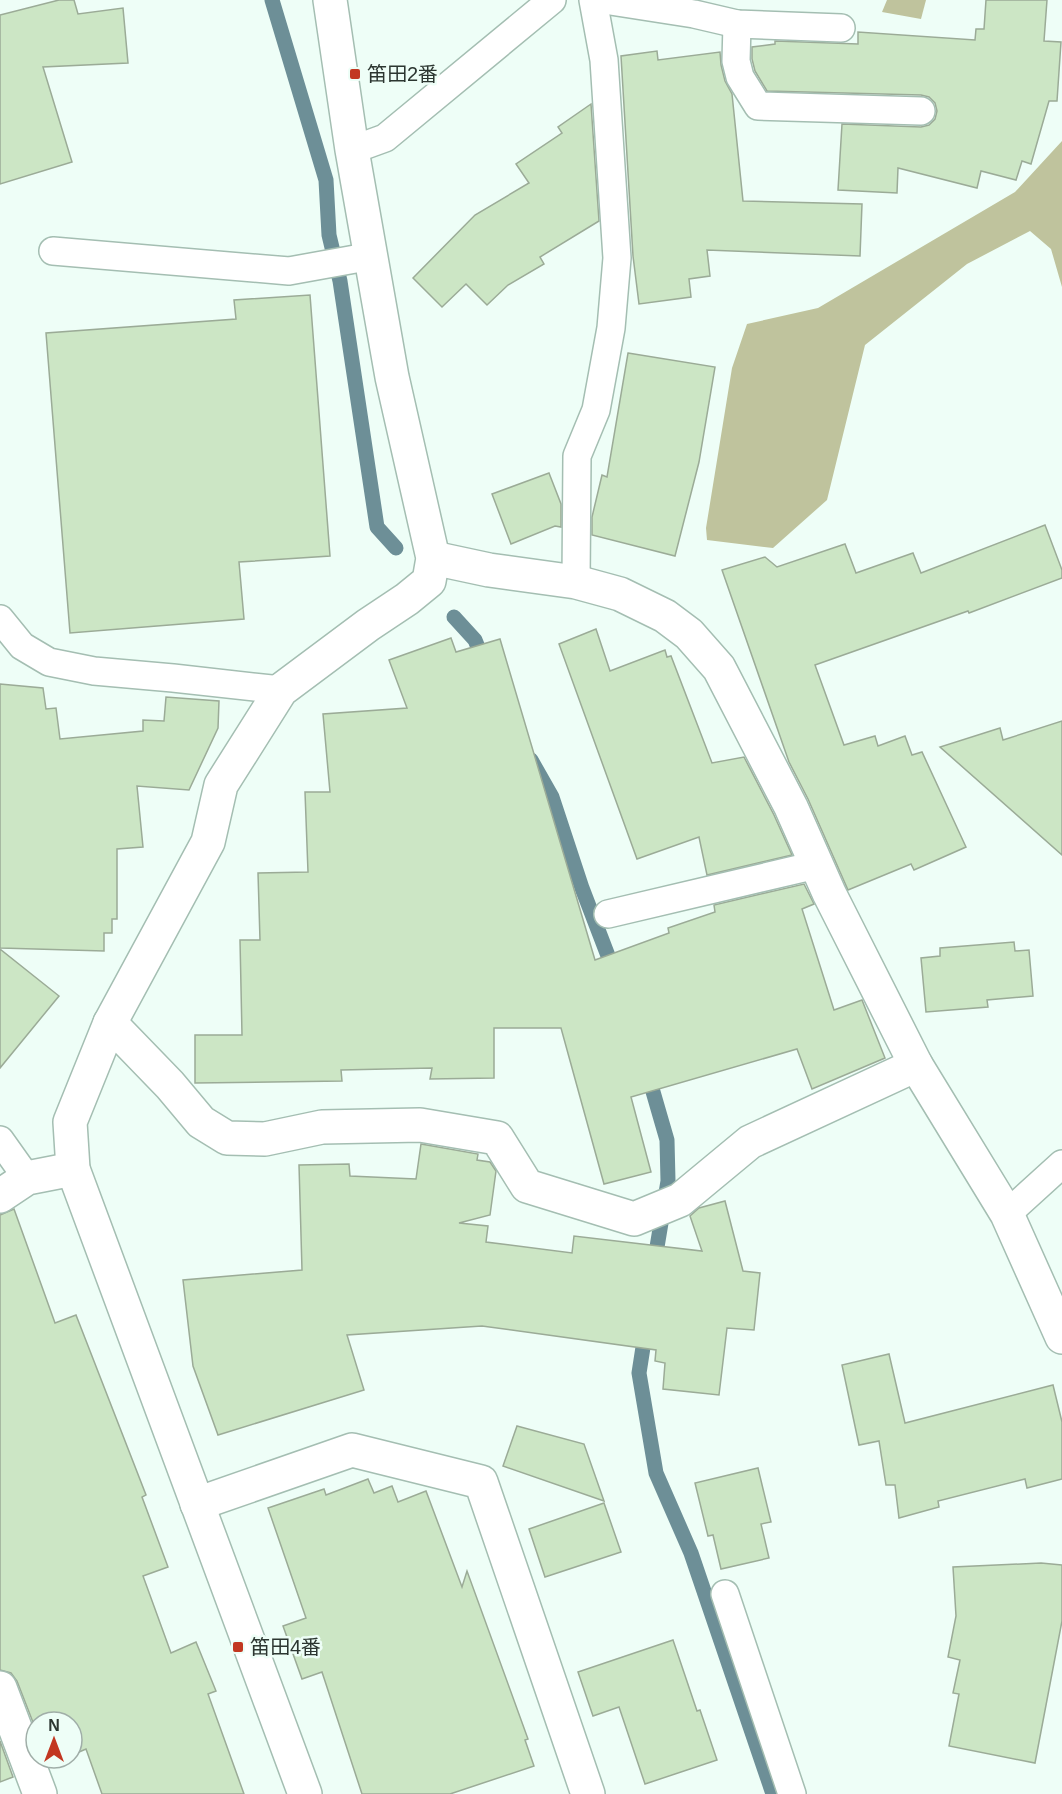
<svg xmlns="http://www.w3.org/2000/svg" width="1062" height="1794" font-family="Arial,'Noto Sans JP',sans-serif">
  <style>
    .forest { fill: #bfc39d }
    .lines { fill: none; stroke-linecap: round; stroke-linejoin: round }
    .stream { stroke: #6d8f97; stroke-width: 15 }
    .building { fill: #cce6c5; stroke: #9bab97; stroke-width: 1.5 }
    .lane-casing { stroke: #a4beb2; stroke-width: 30 }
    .street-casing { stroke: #a4beb2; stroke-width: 36 }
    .secondary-casing { stroke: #a4beb2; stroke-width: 36 }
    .lane { stroke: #fff; stroke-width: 27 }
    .street { stroke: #fff; stroke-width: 33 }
    .secondary { stroke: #fff; stroke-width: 33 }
    .poi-dot { fill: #c23721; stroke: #eefef7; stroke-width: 2 }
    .labels { text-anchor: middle; stroke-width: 5; stroke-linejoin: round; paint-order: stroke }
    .poi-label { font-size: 20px; fill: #2c3631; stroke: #eefef7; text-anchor: start }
  </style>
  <rect width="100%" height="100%" fill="#eefef7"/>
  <!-- forest -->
  <g class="forest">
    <polygon points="887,0 926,0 921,19 882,12"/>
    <polygon points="1062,132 1062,287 1051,249 1030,231 967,264 865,345 827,500 773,548 707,540 706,528 732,368 747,324 818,308 1015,192 1062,141"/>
  </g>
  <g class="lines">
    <!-- stream -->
    <g class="stream">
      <polyline points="272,0 326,180 329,235 340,281 377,527 396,548"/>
      <polyline points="454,617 475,640 484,662"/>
      <polyline points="531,760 552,797 582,888 615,974"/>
      <polyline points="647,1071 667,1140 668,1181 654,1265"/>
      <polyline points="646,1328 639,1373 656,1473 691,1553 773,1794"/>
    </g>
  </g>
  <!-- building -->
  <g class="building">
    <polygon points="59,0 74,0 78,14 123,8 128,63 43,67 72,162 0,184 0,15"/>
    <polygon points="986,0 1047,0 1044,41 1061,42 1057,101 1049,101 1031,164 1022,161 1016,180 981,171 977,188 898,168 897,193 838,190 842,124 921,127 929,125 935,119 937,111 935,103 929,97 921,95 767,91 755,71 752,59 752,47 775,44 775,41 858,44 858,32 975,40 976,29 984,29"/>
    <polygon points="657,51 658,60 720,52 721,65 725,81 732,94 743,201 862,204 860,256 707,250 710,276 689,279 691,297 639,304 633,256 621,56"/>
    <polygon points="591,104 599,221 540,257 544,264 508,285 487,305 466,284 442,307 413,278 475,215 529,183 516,164 562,133 558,127"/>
    <polygon points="310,295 330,556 239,562 244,619 70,633 46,333 236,319 234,300"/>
    <polygon points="628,353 715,367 699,462 675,556 592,535 592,517 602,475 607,477"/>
    <polygon points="549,473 561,504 561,527 555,526 511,544 492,494"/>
    <polygon points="1045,525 1062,570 1062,578 969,613 968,611 815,665 844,745 875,736 878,746 905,736 912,755 922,752 966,847 914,870 911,864 848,890 808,799 789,762 722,570 765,557 777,567 845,544 856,573 913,553 921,573"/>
    <polygon points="596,629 610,671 665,650 667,657 671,656 712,763 744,757 774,815 792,855 707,875 699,837 637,859 559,644"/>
    <polygon points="451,638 456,652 500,639 595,960 669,933 668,928 715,912 714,905 804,884 814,904 802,909 834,1010 862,1000 885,1058 812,1089 797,1049 631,1097 651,1172 604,1184 561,1028 494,1028 494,1078 430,1079 432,1068 341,1070 342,1081 195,1083 195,1035 242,1035 240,940 260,940 258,873 308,872 305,792 330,792 323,714 407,708 389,660"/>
    <polygon points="0,684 43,688 46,709 56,708 60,739 143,731 143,720 164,721 166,697 219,701 218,728 189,790 137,786 143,847 117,849 117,919 112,919 112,933 104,933 104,951 0,948"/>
    <polygon points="1062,721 1062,855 940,747 1000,728 1003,740"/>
    <polygon points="1014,942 1015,951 1029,950 1033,996 987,1000 988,1007 926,1012 921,958 940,956 940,948"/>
    <polygon points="0,949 59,996 0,1068"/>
    <polygon points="421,1144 478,1154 477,1160 490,1162 496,1171 490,1215 459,1223 488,1226 486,1242 572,1253 574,1236 702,1251 690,1216 699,1208 725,1201 743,1271 760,1273 754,1330 727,1328 719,1395 663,1389 665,1363 655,1361 656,1350 482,1326 347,1335 364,1390 218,1435 193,1366 183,1280 302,1270 299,1165 349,1164 350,1176 416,1179"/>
    <polygon points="14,1209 55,1323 76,1315 146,1495 142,1497 168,1567 143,1576 171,1653 196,1642 216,1691 208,1694 244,1794 102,1794 86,1749 72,1755 72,1722 36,1722 36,1730 17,1681 11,1673 0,1670 0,1215"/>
    <polygon points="889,1354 905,1423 1053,1385 1062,1422 1062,1479 1027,1488 1025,1479 938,1501 939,1507 899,1518 895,1485 886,1485 879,1441 859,1445 842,1365"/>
    <polygon points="517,1426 584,1444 604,1501 503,1466"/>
    <polygon points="758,1468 771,1522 761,1524 769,1558 721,1569 713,1535 708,1536 695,1483"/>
    <polygon points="368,1479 374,1493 392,1486 398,1502 426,1491 462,1587 467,1571 528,1739 525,1740 534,1766 450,1794 362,1794 322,1672 302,1679 283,1626 306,1618 268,1508 324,1489 326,1495"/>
    <polygon points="604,1503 621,1552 545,1577 529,1529"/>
    <polygon points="1041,1563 1062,1565 1062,1621 1035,1763 949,1746 959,1694 953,1693 960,1660 948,1657 956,1616 953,1567"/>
    <polygon points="673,1640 697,1711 700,1710 717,1760 645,1784 619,1707 593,1716 578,1672"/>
    <polygon points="0,1741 13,1777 0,1782"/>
  </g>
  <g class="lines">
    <defs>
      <g id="lane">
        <polyline points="604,0 694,14 737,24 841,28"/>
        <polyline points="737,24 736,61 740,77 758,106 921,111"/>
        <polyline points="352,150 385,138 552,0"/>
        <polyline points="53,251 289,271 372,256"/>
        <polyline points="576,582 577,456 596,410 611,328 617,258 604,60 593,0"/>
        <polyline points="0,619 22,646 49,662 94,671 173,678 281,690"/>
        <polyline points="608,914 816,865"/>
        <polyline points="0,1140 27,1178"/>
        <polyline points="1007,1214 1062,1164"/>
        <polyline points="725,1594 792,1794"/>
      </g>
      <g id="street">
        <polyline points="433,558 489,570 576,582 620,594 665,616 689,634 719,668 791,807 829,893 916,1065 1007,1214 1062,1337"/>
        <polyline points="110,1023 170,1085 201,1122 227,1138 265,1139 322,1127 420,1125 497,1138 527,1186 634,1219 680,1200 750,1142 916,1065"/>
        <polyline points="0,1196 27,1178 73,1169"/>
        <polyline points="197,1504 352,1450 481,1482 588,1794"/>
        <polyline points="0,1688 40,1794"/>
      </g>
      <polyline id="secondary" points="305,1794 73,1169 70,1122 110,1023 208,842 221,785 281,690 368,625 407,599 429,581 433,558 392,377 352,150 330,0"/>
    </defs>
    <!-- lane casing -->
    <use href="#lane" class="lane-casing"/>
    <!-- street casing -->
    <use href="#street" class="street-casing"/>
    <!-- secondary casing -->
    <use href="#secondary" class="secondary-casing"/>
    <!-- lane -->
    <use href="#lane" class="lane"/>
    <!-- street -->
    <use href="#street" class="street"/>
    <!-- secondary -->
    <use href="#secondary" class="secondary"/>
  </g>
  <!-- markers -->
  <g class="poi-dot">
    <rect x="349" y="68" width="12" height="12" rx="3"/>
    <rect x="232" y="1641" width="12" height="12" rx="3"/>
  </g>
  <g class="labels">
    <!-- poi labels -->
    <g class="poi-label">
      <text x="367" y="81">笛田2番</text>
      <text x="250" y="1654">笛田4番</text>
    </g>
  </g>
  <!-- north arrow -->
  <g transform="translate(54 1740)"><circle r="28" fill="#eefef7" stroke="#a0aea8" stroke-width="1.5"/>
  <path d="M0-4.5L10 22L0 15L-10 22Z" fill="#c23721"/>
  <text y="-9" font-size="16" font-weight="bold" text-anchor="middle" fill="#2c3631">N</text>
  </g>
</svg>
